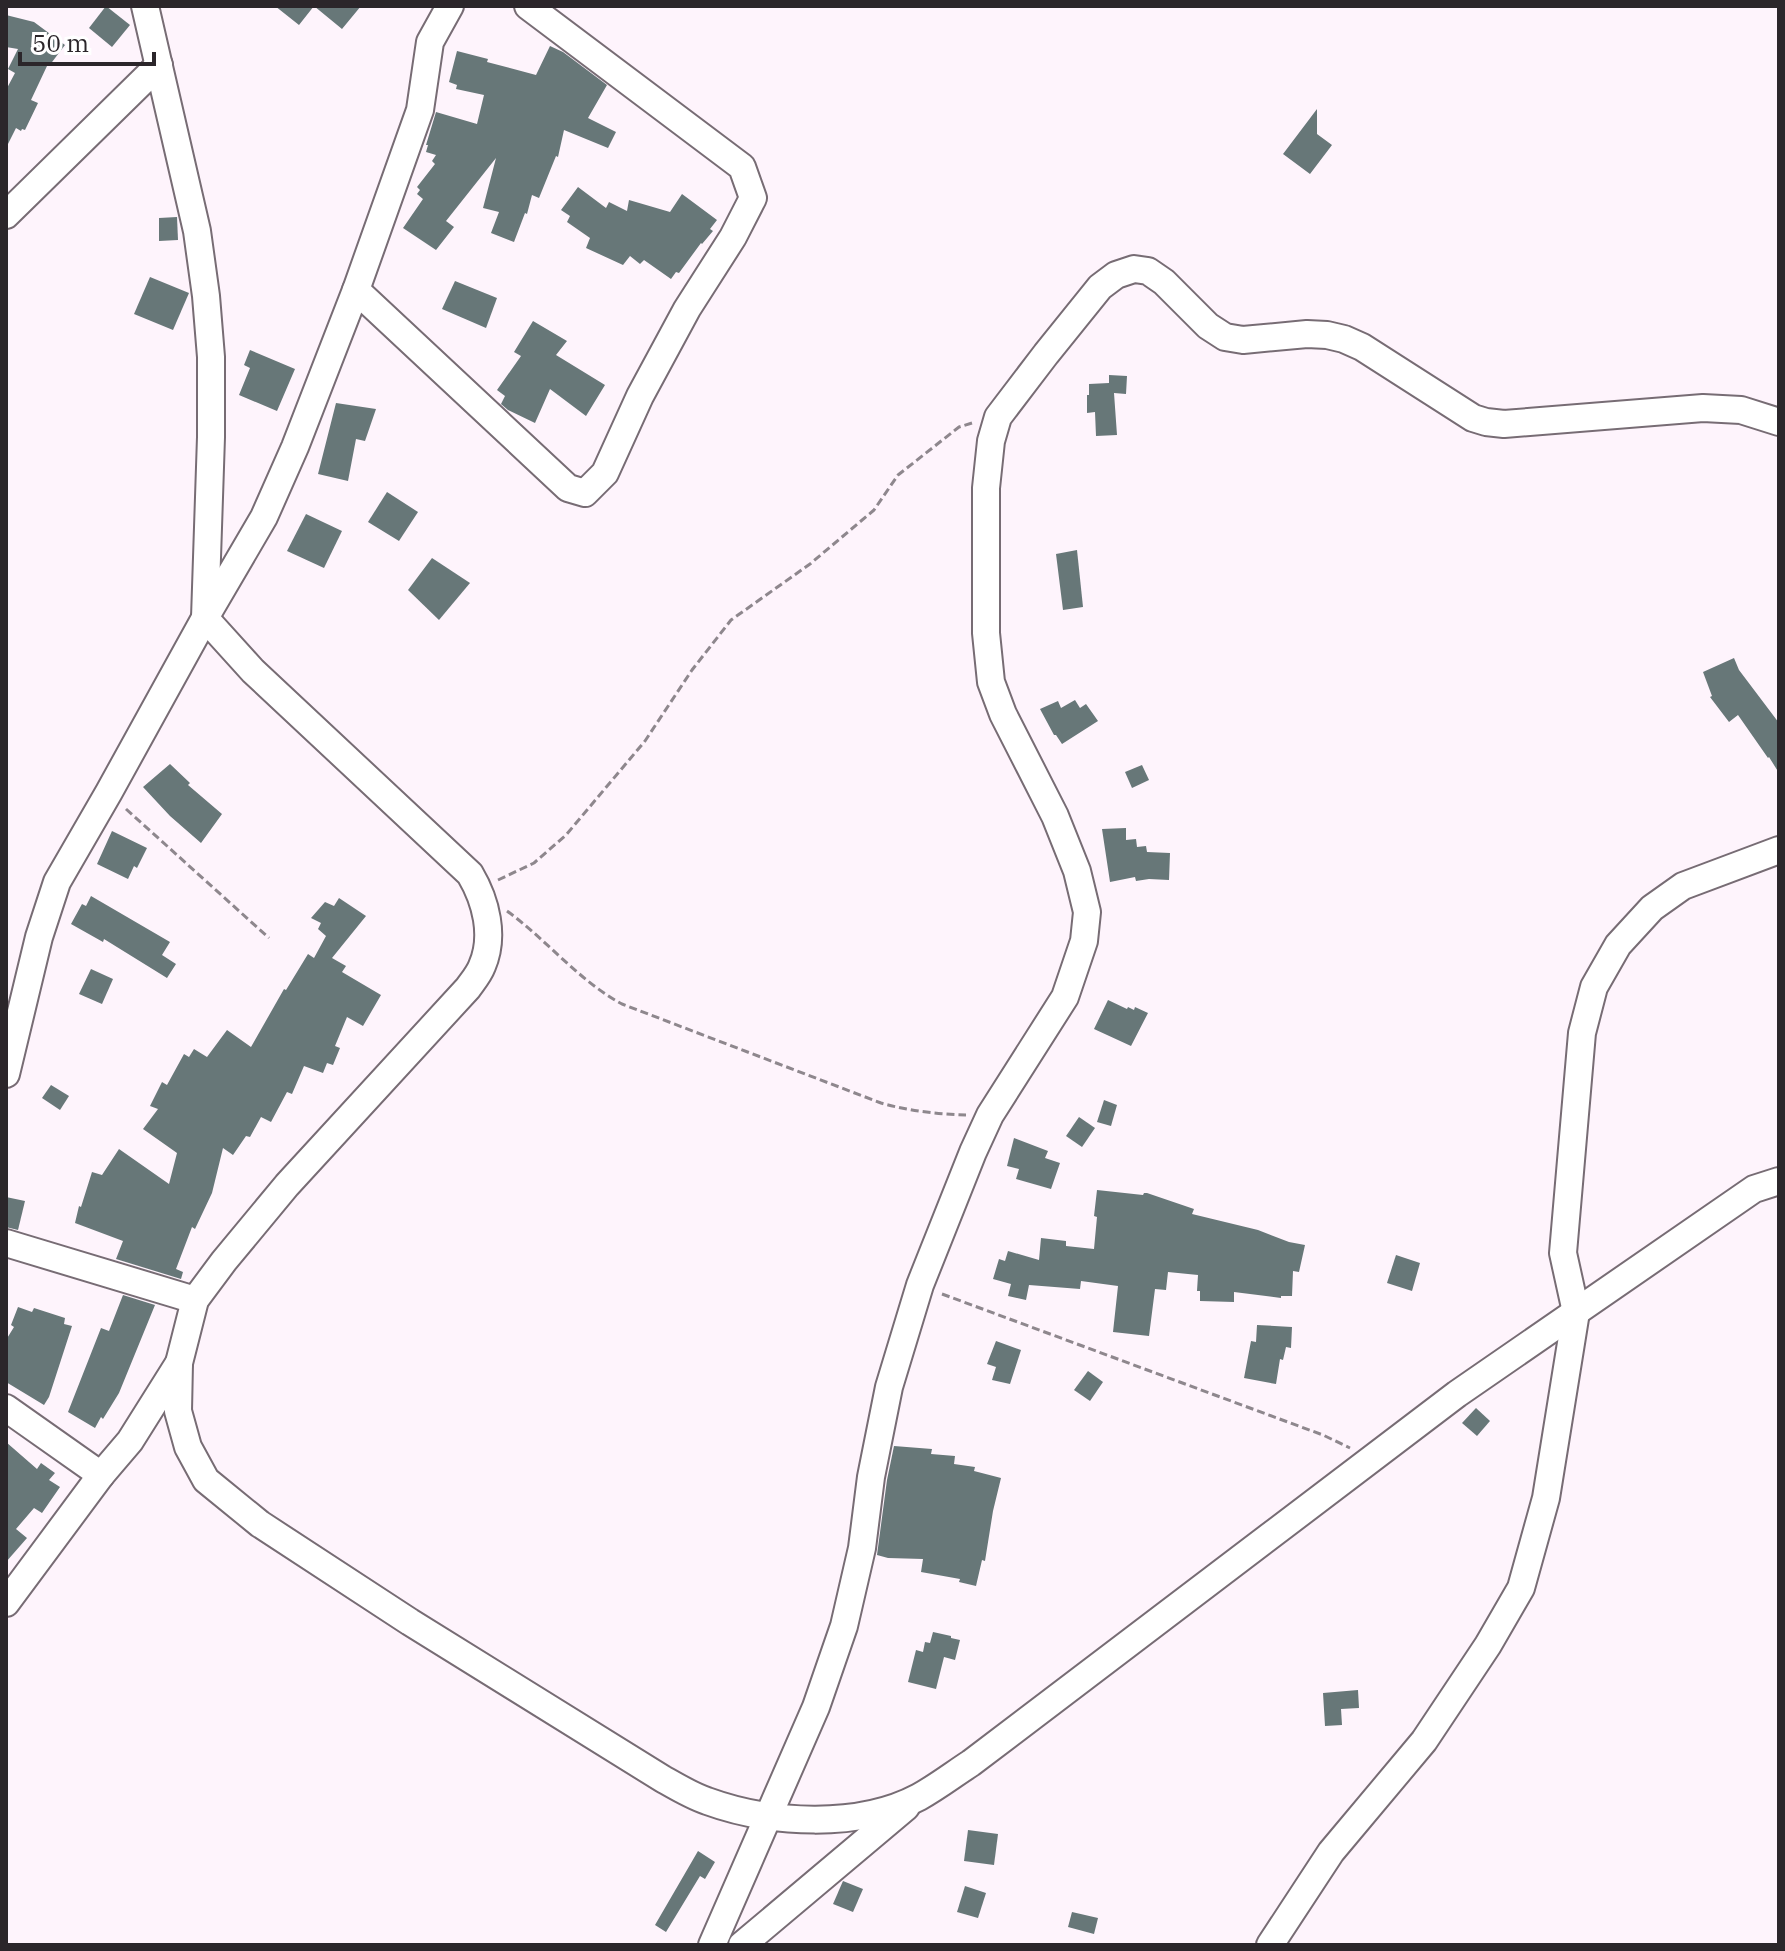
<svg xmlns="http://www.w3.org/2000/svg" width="1785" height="1951" font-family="'IBM Plex Serif',serif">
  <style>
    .building { fill: #677778 }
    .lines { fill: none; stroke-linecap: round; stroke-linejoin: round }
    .minor-casing { stroke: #776c74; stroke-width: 30 }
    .path { stroke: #8e878d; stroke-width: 3; stroke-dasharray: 8 4; stroke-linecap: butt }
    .minor { stroke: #fff; stroke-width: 26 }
  </style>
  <rect width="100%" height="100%" fill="#fef4fc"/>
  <!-- building -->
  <g class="building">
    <polygon points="106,6 130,25 112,47 89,28"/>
    <polygon points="275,6 361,6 342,29 314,6 299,25"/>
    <polygon points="6,15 34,22 65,45 49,66 47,66 31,100 38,103 25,130 22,129 21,131 16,128 6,148 6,90 15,73 8,69 18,49 6,47"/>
    <polygon points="550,46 563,52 607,85 588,118 616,132 608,148 564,130 558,157 556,156 539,198 532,195 527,214 525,213 514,242 491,233 499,212 483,208 496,158 446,221 454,227 436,250 403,228 423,199 417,194 420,190 417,187 435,164 432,161 436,155 426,152 428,145 426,145 436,112 477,124 484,95 456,89 457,85 449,82 457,51 488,59 487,62 536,75"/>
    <polygon points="1317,109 1317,134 1332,145 1310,174 1283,154"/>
    <polygon points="578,187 606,208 609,202 627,211 629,200 670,212 682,194 717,220 710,229 713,231 702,244 701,243 679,273 676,272 671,279 644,260 640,264 630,256 623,265 586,248 590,238 567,222 570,216 561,210"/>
    <polygon points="177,217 178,240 159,241 159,218"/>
    <polygon points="150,277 189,293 173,330 134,314"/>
    <polygon points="455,281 497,298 486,328 442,309"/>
    <polygon points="533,321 567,341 556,355 605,385 586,416 550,389 535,423 508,410 501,404 505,396 497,390 521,356 514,352"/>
    <polygon points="250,350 295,369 277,411 239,395 250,368 244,365"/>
    <polygon points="1109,375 1127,376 1126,394 1114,393 1117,435 1096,436 1095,412 1087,413 1087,395 1089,395 1089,384 1109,383"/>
    <polygon points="336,403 376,409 365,441 356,439 348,481 318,474"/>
    <polygon points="387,492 418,512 399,541 368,522"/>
    <polygon points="306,514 342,531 324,568 287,551"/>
    <polygon points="1077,550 1083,607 1063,610 1056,554"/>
    <polygon points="432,558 470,583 439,620 408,590"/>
    <polygon points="1734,658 1739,670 1779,723 1779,773 1769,757 1768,758 1738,715 1729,722 1710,697 1712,696 1703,672"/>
    <polygon points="1075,700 1080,708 1086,704 1098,721 1062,744 1056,735 1054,735 1040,709 1058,701 1061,708"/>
    <polygon points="170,764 190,783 188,785 222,814 201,843 170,816 143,787"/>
    <polygon points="1142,765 1149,780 1132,788 1125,772"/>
    <polygon points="1126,828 1126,840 1136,839 1137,847 1146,846 1147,852 1170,853 1169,880 1149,879 1136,881 1135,877 1110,882 1102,829"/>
    <polygon points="112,831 147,848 137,868 134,866 128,879 97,864"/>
    <polygon points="91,896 170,942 162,955 176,964 167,978 104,939 103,942 71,924 82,904 86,906"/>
    <polygon points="339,898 366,916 332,958 346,966 342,972 381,995 363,1026 347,1017 335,1046 340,1048 333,1065 327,1063 323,1073 304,1066 292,1094 287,1092 271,1122 261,1117 250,1137 246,1136 233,1155 223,1148 212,1193 195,1229 192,1227 176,1269 183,1272 181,1279 116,1259 123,1241 75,1223 79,1206 81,1207 92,1172 102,1175 119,1149 169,1184 177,1153 143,1129 158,1109 150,1106 162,1082 167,1085 184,1054 189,1057 194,1049 207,1057 227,1030 251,1047 284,989 286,990 308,954 314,958 326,936 318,929 321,923 311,918 325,902 334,906"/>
    <polygon points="91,969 113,979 102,1004 79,994"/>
    <polygon points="1108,1000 1127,1009 1128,1007 1134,1010 1135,1007 1148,1013 1131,1046 1094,1029"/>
    <polygon points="51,1085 69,1096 60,1110 42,1098"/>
    <polygon points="1104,1100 1117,1105 1111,1126 1097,1122"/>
    <polygon points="1079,1117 1095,1128 1082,1147 1066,1136"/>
    <polygon points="1014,1138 1048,1151 1045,1158 1060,1163 1051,1189 1016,1179 1019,1169 1007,1166"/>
    <polygon points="1097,1190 1143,1195 1144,1193 1147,1193 1194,1209 1192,1214 1258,1230 1289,1242 1305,1245 1299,1272 1293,1271 1292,1296 1281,1296 1281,1298 1234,1292 1234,1302 1200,1301 1200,1291 1197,1291 1198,1275 1168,1272 1166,1290 1155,1289 1149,1336 1113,1332 1118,1286 1081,1281 1080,1289 1029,1285 1026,1300 1008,1296 1011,1284 993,1279 999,1259 1005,1261 1008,1251 1039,1260 1041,1238 1066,1241 1066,1246 1094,1249 1097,1217 1094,1216"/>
    <polygon points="6,1197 25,1201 18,1230 6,1227"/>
    <polygon points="1396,1255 1420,1263 1412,1291 1387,1283"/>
    <polygon points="123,1295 155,1305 119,1393 103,1419 101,1417 95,1428 68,1412 101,1328 109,1331"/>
    <polygon points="18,1307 32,1312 34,1308 65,1318 64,1324 72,1326 49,1397 44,1405 6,1382 6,1340 14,1327 11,1325"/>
    <polygon points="1257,1325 1292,1327 1291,1348 1286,1347 1283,1360 1280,1359 1276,1384 1244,1378 1251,1341 1256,1342"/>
    <polygon points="996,1341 1021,1350 1010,1384 992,1380 996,1367 987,1364"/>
    <polygon points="1088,1371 1103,1382 1090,1401 1074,1390"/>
    <polygon points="1476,1408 1490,1421 1477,1436 1462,1423"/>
    <polygon points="6,1442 37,1469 41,1463 55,1473 49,1480 60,1487 42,1513 34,1508 16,1529 27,1538 6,1562"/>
    <polygon points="894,1446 932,1449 931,1454 955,1456 954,1464 975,1467 974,1471 1001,1478 993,1511 985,1561 982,1560 976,1586 959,1582 960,1579 921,1572 923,1559 888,1558 877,1555 887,1480"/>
    <polygon points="933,1632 951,1636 951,1638 960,1640 955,1660 944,1657 936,1689 908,1682 916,1650 923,1652 925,1642 930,1643"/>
    <polygon points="1358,1690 1359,1708 1341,1709 1342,1725 1325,1726 1323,1693"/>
    <polygon points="968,1830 998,1834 994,1865 964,1861"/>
    <polygon points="698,1851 715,1862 705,1879 700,1876 666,1932 655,1925"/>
    <polygon points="843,1881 863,1889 853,1912 833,1904"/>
    <polygon points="965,1886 986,1893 978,1918 957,1912"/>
    <polygon points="1072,1912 1098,1918 1094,1934 1068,1927"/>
  </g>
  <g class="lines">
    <defs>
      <g id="minor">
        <path d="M145,6L197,231L206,296L211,357V437L205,618L253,671L470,874C486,901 495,936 482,966C479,974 473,981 468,988L287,1185L224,1261L195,1300L179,1363L178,1411L188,1447L206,1480L260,1524L410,1622L663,1779C677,1787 692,1796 707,1801C770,1824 859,1829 919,1797C937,1787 954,1774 971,1763L1457,1394L1754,1189L1779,1181"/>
        <polyline points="6,215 159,65"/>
        <polyline points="356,290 568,488 585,493 605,473 640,396 687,309 733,237 753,198 742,167 528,6"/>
        <polyline points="6,1074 39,937 57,882 109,792 205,618 264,517 295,447 356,290 420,110 430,42 450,6"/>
        <polyline points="6,1243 195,1300"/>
        <polyline points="6,1408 101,1475"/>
        <polyline points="6,1603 101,1475 130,1441 179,1363"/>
        <polyline points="712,1945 816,1707 844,1626 862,1548 871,1477 889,1387 920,1285 973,1152 990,1115 1065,997 1084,941 1087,912 1077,871 1055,816 1003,714 991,682 986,633 986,488 991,441 998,417 1046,354 1100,287 1116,275 1134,269 1148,271 1164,282 1208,326 1225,337 1243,340 1307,334 1327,335 1344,339 1362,347 1473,418 1486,422 1504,424 1703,408 1741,410 1779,422"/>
        <polyline points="742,1945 906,1807"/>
        <polyline points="1270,1945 1331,1852 1424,1741 1488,1645 1521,1588 1546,1498 1576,1312 1563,1253 1582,1033 1594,987 1618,945 1652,908 1683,886 1779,850"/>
      </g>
    </defs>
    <!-- minor casing -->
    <use href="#minor" class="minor-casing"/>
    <!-- path -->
    <g class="path">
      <polyline points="126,809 269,938"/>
      <polyline points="498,880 534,863 566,835 645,741 692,670 731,620 810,564 874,510 898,475 959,427 972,423"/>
      <path d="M507,911C547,940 579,981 622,1004L881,1103C909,1111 937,1114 966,1115"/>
      <polyline points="942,1294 1285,1421 1323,1435 1350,1448"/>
    </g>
    <!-- minor -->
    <use href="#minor" class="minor"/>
  </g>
  <!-- border -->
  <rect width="1785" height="1951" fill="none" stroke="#2b262a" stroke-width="16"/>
  <!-- scale -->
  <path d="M20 52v12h134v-12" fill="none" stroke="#2b262a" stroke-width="4"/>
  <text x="32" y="52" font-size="24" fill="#2b262a" stroke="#ffffff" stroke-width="6" paint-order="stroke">50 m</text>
</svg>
